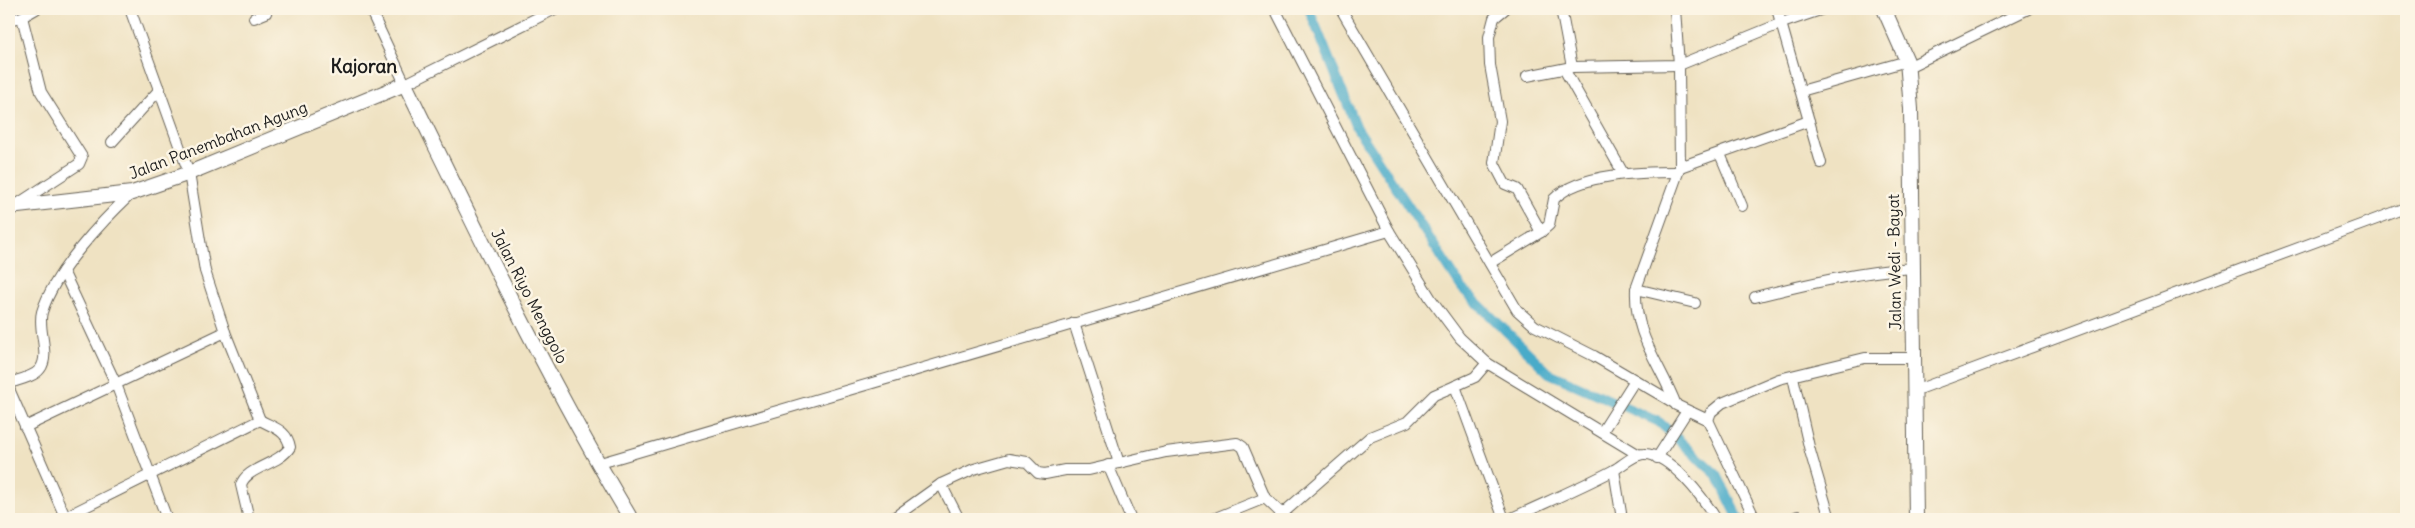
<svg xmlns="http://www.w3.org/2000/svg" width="2415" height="528" font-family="Delius,sans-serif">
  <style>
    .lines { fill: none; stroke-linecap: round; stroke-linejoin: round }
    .canal { stroke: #49abc9; stroke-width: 10 }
    .street-casing { stroke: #666156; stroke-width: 12 }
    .secondary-casing { stroke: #666156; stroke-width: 16 }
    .street { stroke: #fff; stroke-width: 10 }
    .secondary { stroke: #fff; stroke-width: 14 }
    .labels { text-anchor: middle; stroke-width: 5; stroke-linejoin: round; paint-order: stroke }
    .street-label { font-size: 16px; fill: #1c1c1c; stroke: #fcf5e5 }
    .quarter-label { font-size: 19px; font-weight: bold; fill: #1c1c1c; stroke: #fcf5e5 }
  </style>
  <rect width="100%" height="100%" fill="#fcf5e5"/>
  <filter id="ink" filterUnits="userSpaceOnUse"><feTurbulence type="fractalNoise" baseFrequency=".02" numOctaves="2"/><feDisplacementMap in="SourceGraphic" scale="10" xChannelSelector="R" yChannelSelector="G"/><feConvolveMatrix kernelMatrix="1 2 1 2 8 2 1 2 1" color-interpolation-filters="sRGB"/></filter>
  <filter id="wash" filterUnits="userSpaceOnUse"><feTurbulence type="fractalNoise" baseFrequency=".0096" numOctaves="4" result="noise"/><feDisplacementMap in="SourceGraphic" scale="20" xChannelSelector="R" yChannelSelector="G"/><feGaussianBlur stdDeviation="1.12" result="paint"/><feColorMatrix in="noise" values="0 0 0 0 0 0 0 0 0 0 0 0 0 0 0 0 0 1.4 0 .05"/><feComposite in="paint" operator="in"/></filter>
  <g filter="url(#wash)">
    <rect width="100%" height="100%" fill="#efe2c2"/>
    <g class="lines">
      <!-- canal -->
      <polyline class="canal" points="1309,9 1357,128 1462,288 1549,373 1659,422 1717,475 1739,519"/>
    </g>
  </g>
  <g filter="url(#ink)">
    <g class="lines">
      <defs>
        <g id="street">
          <polyline points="370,9 405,84 555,9"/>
          <polyline points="1275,9 1389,231 1431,299 1460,338 1487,363 1639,455"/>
          <polyline points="1341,9 1517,310 1535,326 1594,356 1676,404"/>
          <polyline points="1561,9 1572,67"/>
          <path d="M1675,9L1679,65L1680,167L1636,289C1634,336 1660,363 1676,405L1708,420L1711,412L1722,403L1779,379L1865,358H1913"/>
          <polyline points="1777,9 1821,163"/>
          <polyline points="22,17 36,9"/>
          <polyline points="254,18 266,13 267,9"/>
          <polyline points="9,20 22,17 41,92 82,157 79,164 16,205"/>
          <polyline points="1908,67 2028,9"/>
          <polyline points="1564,69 1623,173"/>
          <polyline points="1527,76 1572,67 1679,65 1782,23 1823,9"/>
          <polyline points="1801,91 1907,61"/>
          <polyline points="112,142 160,89"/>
          <polyline points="1720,154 1742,206"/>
          <polyline points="1680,167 1809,121"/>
          <path d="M1541,232L1549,225L1554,199C1579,173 1644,172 1677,172"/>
          <polyline points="1490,263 1541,232 1517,189 1505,184 1494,163 1500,121 1490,65 1489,37 1494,18 1505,9"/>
          <polyline points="63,271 116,384 167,519"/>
          <polyline points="1636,289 1695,303"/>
          <path d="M1755,297C1807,284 1858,272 1912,268"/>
          <polyline points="1074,323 1119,463"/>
          <polyline points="1487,363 1475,377 1455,386 1504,519"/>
          <polyline points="1793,377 1810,451 1830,519"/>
          <path d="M9,383C18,380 34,377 40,369C51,355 37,329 42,312C54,272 101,222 132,193"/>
          <polyline points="9,389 66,519"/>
          <polyline points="1914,391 2406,208"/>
          <polyline points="1708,420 1755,519"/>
          <polyline points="25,427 225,332"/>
          <polyline points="1602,432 1635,380"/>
          <polyline points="1657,458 1687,411"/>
          <polyline points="597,464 1389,231"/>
          <polyline points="1108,465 1131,519"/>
          <polyline points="1614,470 1622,519"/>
          <polyline points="941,484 959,519"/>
          <polyline points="61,519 260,420 225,332 205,271 189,173 130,9"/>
          <path d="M249,519L241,485C246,467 279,465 290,447C287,430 274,428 260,420"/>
          <polyline points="892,519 941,484 974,469 1009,459 1027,462 1038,473 1045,474 1065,470 1089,470 1166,452 1237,443 1243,447 1265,498 1282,514 1278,519"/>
          <polyline points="1213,519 1265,498"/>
          <polyline points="1287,519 1282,514 1370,437 1407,422 1434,395 1455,386"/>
          <path d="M1510,519C1544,503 1580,488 1614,470C1623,465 1634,454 1644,454C1670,453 1704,499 1716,519"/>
          <polyline points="1791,519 1798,516"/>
        </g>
        <g id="secondary">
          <polyline points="1884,9 1907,61 1911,109 1916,519"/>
          <path d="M9,207L132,193L184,175L405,84C477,231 547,379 631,519"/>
        </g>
      </defs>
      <!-- street casing -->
      <use href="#street" class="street-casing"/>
      <!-- secondary casing -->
      <use href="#secondary" class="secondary-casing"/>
      <!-- street -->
      <use href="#street" class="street"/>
      <!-- secondary -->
      <use href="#secondary" class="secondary"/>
    </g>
  </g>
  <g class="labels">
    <!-- street labels -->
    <g class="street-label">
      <text transform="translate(218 140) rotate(-21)" y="6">Jalan Panembahan Agung</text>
      <text transform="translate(1894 262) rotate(-91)" y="6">Jalan Wedi - Bayat</text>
      <text transform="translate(530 296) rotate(63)" y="6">Jalan Riyo Menggolo</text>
    </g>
    <!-- quarter labels -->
    <g class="quarter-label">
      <text x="364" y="73">Kajoran</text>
    </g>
  </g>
  <!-- margin -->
  <rect width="2415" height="528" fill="none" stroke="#fcf5e5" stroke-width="30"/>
</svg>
